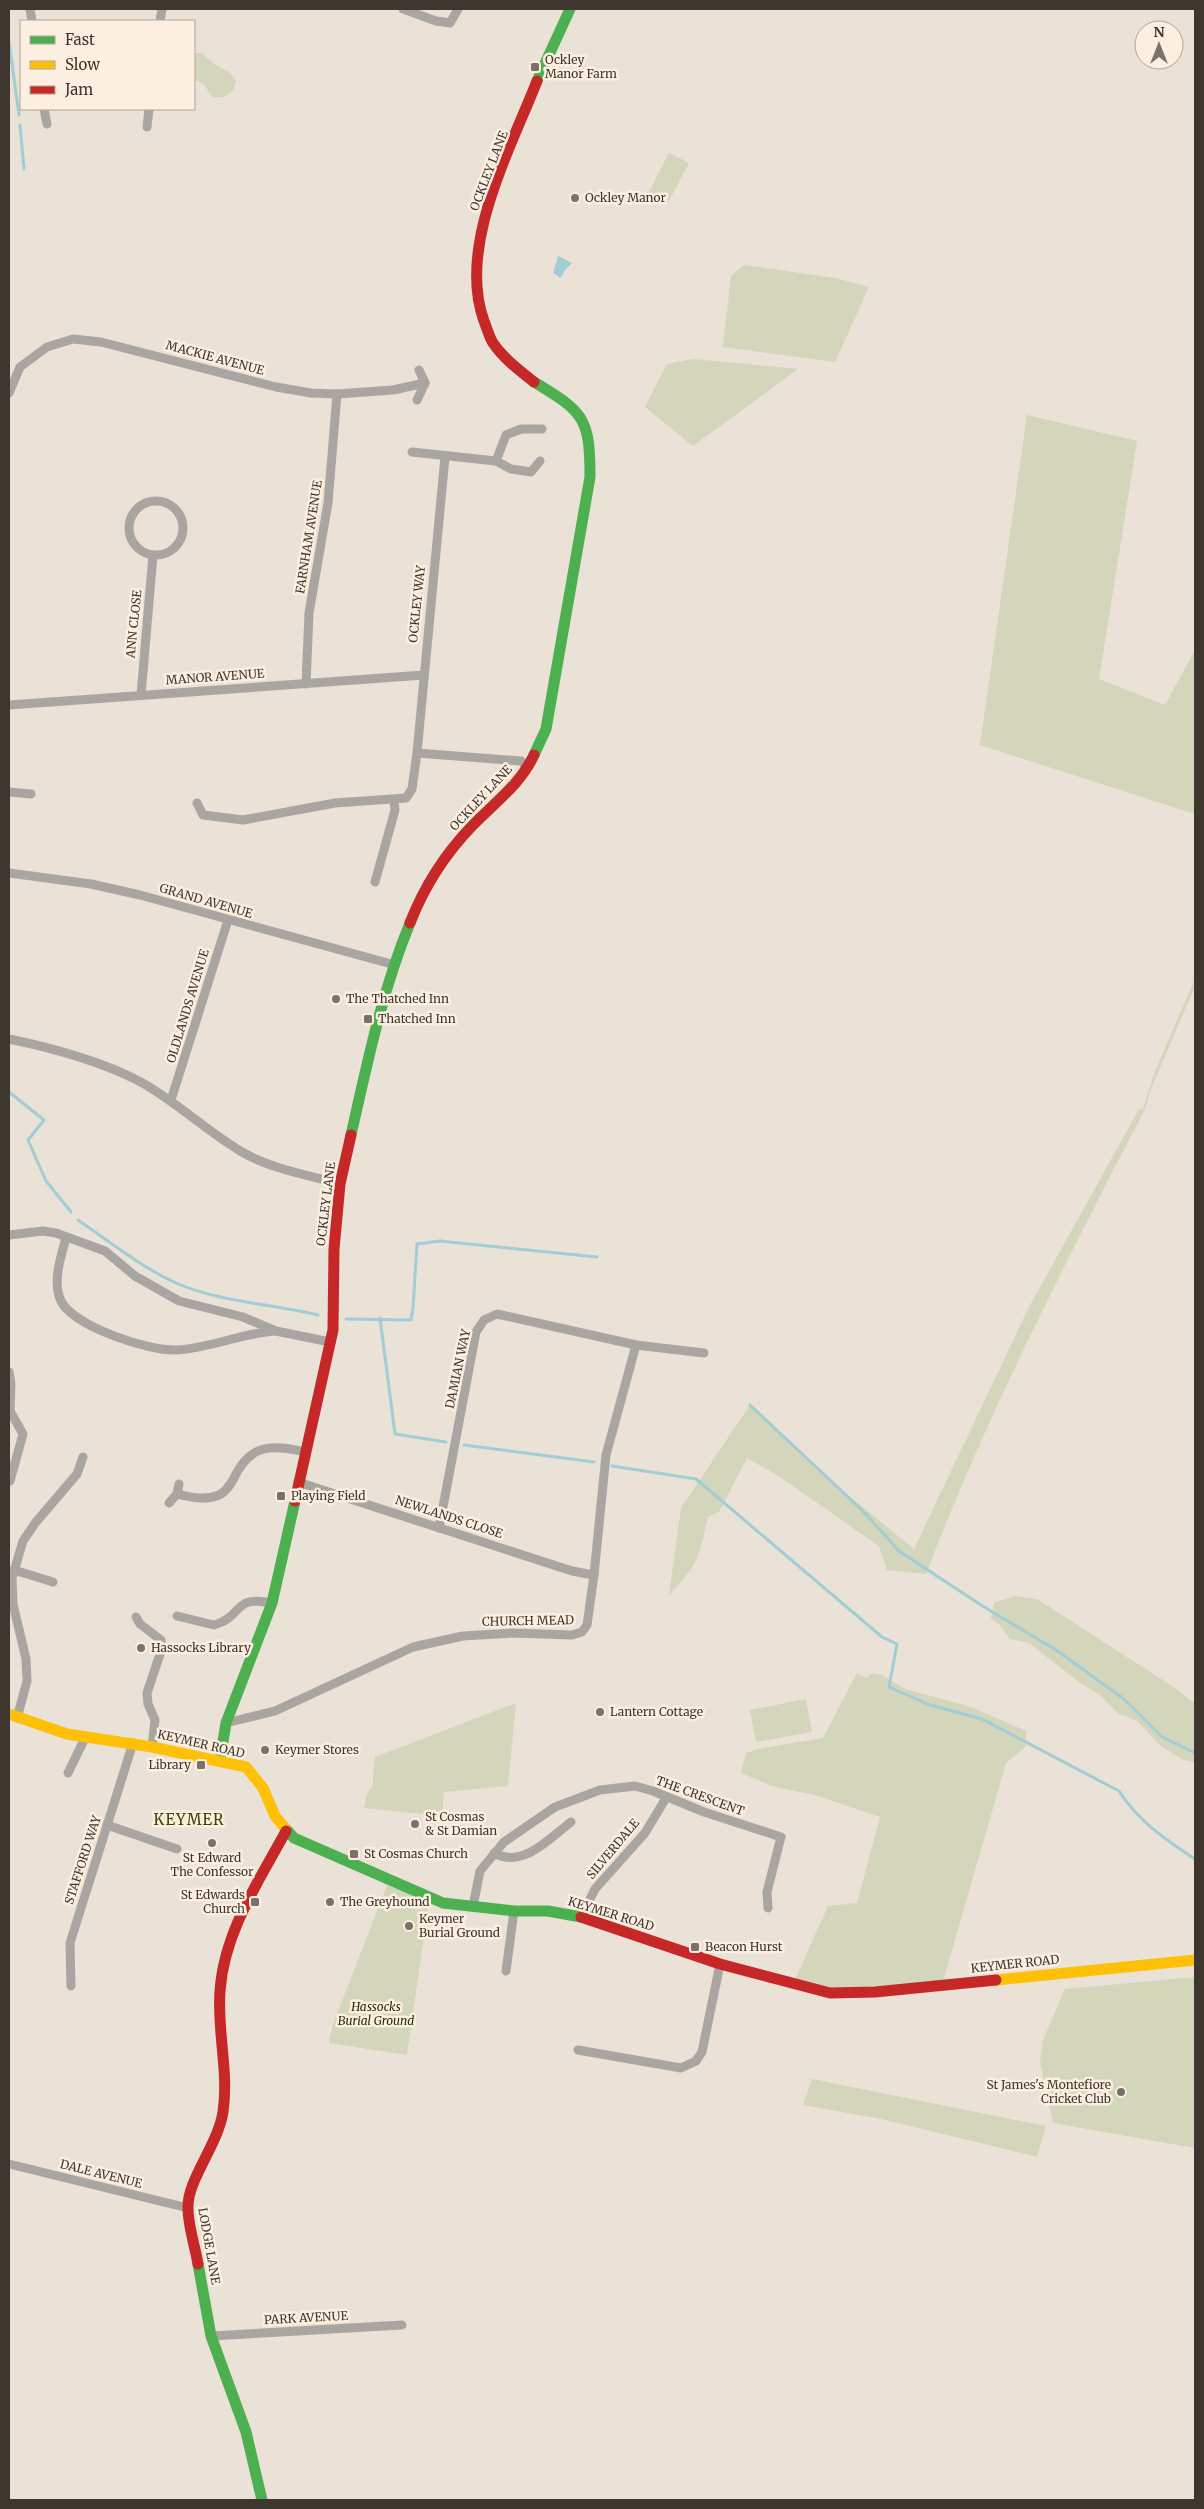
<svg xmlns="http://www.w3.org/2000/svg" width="1204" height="2509" font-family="Merriweather,serif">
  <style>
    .green { fill: #d3d6ba }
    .water { fill: #a0cdd6 }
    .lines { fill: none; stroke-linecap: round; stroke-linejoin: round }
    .stream { stroke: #a0cdd6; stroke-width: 3 }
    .street { stroke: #a9a6a2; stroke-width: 9 }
    .fast { stroke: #4caf50; stroke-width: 11 }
    .slow { stroke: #ffc107; stroke-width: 11 }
    .jam { stroke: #c62828; stroke-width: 11 }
    .poi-dot { fill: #7a726a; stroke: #fdefe0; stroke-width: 2 }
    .labels { text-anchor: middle; stroke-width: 5; stroke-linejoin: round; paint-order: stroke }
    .poi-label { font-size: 12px; fill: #3e3730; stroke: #fdefe0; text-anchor: start }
    .street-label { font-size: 12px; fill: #3e3730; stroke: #fdefe0 }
    .park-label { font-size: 12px; font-style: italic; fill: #272f06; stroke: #fdefe0 }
    .quarter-label { font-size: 15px; letter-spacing: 1px; fill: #3c4406; stroke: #fdefe0 }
  </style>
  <rect width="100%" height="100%" fill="#eae1d7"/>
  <!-- green -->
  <g class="green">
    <path d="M194,53H201C206,56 210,60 214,64C224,71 231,69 236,82C233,94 225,99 212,97L204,84L194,79Z"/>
    <polygon points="669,153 689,163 667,204 648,194"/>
    <polygon points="744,265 835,278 869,287 835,362 723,347 731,276"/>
    <polygon points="693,359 798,369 693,446 645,407 667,364"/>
    <polygon points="1027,415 1137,441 1099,679 1165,705 1195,650 1195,814 980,745"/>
    <path d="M1195,979V986L1151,1089L1145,1109C1066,1261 987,1414 926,1574L887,1570L879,1546L777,1475L747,1458L719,1512L708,1517C699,1557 699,1564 669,1595L681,1508L750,1405L838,1487L914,1549L1029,1307L1139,1109H1143L1155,1071Z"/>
    <polygon points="1015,1596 1037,1599 1175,1688 1195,1704 1195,1762 1183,1760 1162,1747 1137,1721 1118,1713 1100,1695 1079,1682 1029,1643 1010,1639 999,1624 991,1619 994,1603"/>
    <polygon points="857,1673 867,1678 872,1673 882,1675 905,1689 971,1707 1026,1731 1026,1746 1006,1763 942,1985 844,1994 794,1982 828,1906 857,1903 880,1817 815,1795 775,1787 741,1773 746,1753 758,1749 823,1738"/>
    <polygon points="806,1699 812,1732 756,1742 750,1710"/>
    <polygon points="516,1703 508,1786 444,1792 442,1816 364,1808 367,1794 372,1787 375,1757"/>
    <polygon points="388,1883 429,1901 407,2055 329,2043 332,2027"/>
    <polygon points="1195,1977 1195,2148 1053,2123 1040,2062 1043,2040 1065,1989"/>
    <polygon points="812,2079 1046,2126 1037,2157 882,2119 803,2105"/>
  </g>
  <!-- water -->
  <polygon class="water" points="558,256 572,263 565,270 561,278 553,273"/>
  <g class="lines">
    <!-- stream -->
    <g class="stream">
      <polyline points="9,42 19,115"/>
      <polyline points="20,125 24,169"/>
      <polyline points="9,1092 44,1120 28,1140 46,1181 71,1212"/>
      <path d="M78,1220C110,1242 141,1267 176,1283C219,1302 272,1304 318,1315"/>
      <polyline points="380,1318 395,1434 446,1442"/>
      <polyline points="346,1319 411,1320 413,1308 417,1244 440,1241 597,1257"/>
      <polyline points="750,1405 863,1511 899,1551 984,1607 1056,1650 1124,1699 1162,1737 1195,1753"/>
      <polyline points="464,1445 594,1462"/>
      <path d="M612,1466L696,1479L882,1637L897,1644L889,1687L930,1705L982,1719L1119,1791C1138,1821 1166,1840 1195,1859"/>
    </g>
    <!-- street -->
    <g class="street">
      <polyline points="30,9 32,21"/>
      <polyline points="403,9 436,21 450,23 458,9"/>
      <polyline points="160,21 162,9"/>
      <polyline points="44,109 47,124"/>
      <polyline points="147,127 149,109"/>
      <polyline points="9,393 20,367 47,347 73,339 101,342 276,387 311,393 337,394 393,390 425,383 419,370"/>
      <polyline points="417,400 425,383"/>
      <polyline points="412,452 496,461 511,469 531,472 540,461"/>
      <polyline points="496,461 506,435 521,429 542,429"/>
      <circle cx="156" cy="528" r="27"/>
      <polyline points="306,684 309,613 328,503 337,394"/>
      <polyline points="141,695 153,555"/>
      <polyline points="9,705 424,675"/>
      <polyline points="417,753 521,761 528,767"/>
      <polyline points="9,792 31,794"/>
      <polyline points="197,803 203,815 243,820 335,803 406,798 412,789 417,753 445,457"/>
      <polyline points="9,873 91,884 140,895 395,965"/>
      <polyline points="375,882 395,810 394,801"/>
      <path d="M9,1039C53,1048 98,1060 139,1081C176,1101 206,1131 242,1152C271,1169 308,1175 340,1184"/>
      <polyline points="171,1100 228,920"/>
      <polyline points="9,1235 43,1231 56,1233 105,1251 135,1276 179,1301 243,1317 276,1331 330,1342"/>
      <path d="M66,1238C61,1256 52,1282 61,1301C73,1326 150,1352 177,1350C210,1348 240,1334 274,1331"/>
      <polyline points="9,1372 11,1384 10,1411 23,1434 10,1481"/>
      <polyline points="298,1482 572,1571 594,1575"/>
      <path d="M177,1494C191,1497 205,1501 219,1495C226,1492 230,1485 234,1478C250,1444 271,1444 305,1452"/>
      <polyline points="169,1503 177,1494 179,1484"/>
      <polyline points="439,1528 476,1332 484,1320 497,1314 636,1345 704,1353"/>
      <polyline points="14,1570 53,1582"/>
      <path d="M177,1616L214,1625C245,1616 231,1595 272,1603"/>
      <polyline points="136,1617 140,1624 161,1640 162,1648 147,1693 148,1704 155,1720 152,1747"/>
      <polyline points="17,1718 27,1681 26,1659 13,1604 12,1578 23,1541 36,1522 77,1474 83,1457"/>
      <polyline points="226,1723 275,1711 413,1647 463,1636 513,1633 572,1635 582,1632 587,1625 594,1575 606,1455 636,1345"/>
      <polyline points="68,1773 85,1738"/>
      <polyline points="107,1825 177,1849"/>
      <path d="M494,1853C522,1869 549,1839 571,1822"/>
      <polyline points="473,1906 480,1871 504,1842 555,1807 600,1790 635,1786 653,1791 704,1812 781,1837 767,1892 768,1908"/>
      <polyline points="581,1917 595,1889 645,1833 666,1798"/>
      <polyline points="506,1971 514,1911"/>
      <polyline points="71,1986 70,1943 133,1743"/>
      <polyline points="578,2050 681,2068 696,2061 702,2052 720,1964"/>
      <polyline points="9,2164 188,2208"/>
      <polyline points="211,2336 402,2325"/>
    </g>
    <!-- fast -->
    <g class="fast">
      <polyline points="537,81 570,9"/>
      <path d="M534,755L546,729L590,477C590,418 584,412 534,382"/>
      <path d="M351,1135C367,1064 382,991 410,923"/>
      <polyline points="220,1760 226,1723 272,1603 295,1501"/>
      <polyline points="285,1828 294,1838 443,1903 514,1911 548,1911 581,1917"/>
      <polyline points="198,2264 211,2336 246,2432 262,2500"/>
    </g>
    <!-- slow -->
    <g class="slow">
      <polyline points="9,1714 67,1734 152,1747 246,1767 263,1788 275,1816 285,1828"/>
      <polyline points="996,1980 1195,1960"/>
    </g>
    <!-- jam -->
    <g class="jam">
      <path d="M534,382C520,371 503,358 493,343C489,337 487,328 484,321C457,247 510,150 537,81"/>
      <path d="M410,923C424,887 445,854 472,826C494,803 520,785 534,755"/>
      <polyline points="295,1501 333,1330 334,1249 340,1184 351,1135"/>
      <polyline points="581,1917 720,1964 830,1993 875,1992 996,1980"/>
      <path d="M198,2264C195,2246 188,2226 188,2208C187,2180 218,2145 223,2112C229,2072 217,2032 220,1991C224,1932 259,1881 286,1831"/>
    </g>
  </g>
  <!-- markers -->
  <g class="poi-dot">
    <rect x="530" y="62" width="10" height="10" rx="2.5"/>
    <circle cx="575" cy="198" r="5"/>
    <circle cx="336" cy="999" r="5"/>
    <rect x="363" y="1014" width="10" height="10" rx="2.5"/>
    <rect x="276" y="1491" width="10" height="10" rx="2.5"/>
    <circle cx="141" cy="1648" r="5"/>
    <circle cx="600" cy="1712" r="5"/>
    <circle cx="265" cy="1750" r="5"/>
    <rect x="196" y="1760" width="10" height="10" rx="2.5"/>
    <circle cx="415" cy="1824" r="5"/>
    <circle cx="212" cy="1843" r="5"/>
    <rect x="349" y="1849" width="10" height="10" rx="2.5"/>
    <rect x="250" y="1897" width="10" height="10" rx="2.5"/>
    <circle cx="330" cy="1902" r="5"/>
    <circle cx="409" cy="1926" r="5"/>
    <rect x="690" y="1942" width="10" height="10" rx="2.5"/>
    <circle cx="1121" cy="2092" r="5"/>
  </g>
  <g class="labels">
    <!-- poi labels -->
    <g class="poi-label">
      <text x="545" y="64">Ockley<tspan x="545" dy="14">Manor Farm</tspan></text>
      <text x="585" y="202">Ockley Manor</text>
      <text x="346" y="1003">The Thatched Inn</text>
      <text x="378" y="1023">Thatched Inn</text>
      <text x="291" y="1500">Playing Field</text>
      <text x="151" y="1652">Hassocks Library</text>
      <text x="610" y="1716">Lantern Cottage</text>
      <text x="275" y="1754">Keymer Stores</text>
      <text x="191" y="1769" text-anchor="end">Library</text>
      <text x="425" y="1821">St Cosmas<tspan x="425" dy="14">&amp; St Damian</tspan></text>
      <text x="364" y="1858">St Cosmas Church</text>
      <text x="212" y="1862" text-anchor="middle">St Edward<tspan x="212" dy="14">The Confessor</tspan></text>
      <text x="245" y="1899" text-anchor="end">St Edwards<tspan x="245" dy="14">Church</tspan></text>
      <text x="340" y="1906">The Greyhound</text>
      <text x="419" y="1923">Keymer<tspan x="419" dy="14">Burial Ground</tspan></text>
      <text x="705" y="1951">Beacon Hurst</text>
      <text x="1111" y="2089" text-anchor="end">St James's Montefiore<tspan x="1111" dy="14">Cricket Club</tspan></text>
    </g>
    <!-- street labels -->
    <g class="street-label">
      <text transform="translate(489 171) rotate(-69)" y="4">OCKLEY LANE</text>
      <text transform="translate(215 358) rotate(15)" y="4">MACKIE AVENUE</text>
      <text transform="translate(309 537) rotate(-81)" y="4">FARNHAM AVENUE</text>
      <text transform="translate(417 604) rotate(-84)" y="4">OCKLEY WAY</text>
      <text transform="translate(134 624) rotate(-84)" y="4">ANN CLOSE</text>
      <text transform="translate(215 677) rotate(-4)" y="4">MANOR AVENUE</text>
      <text transform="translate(481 798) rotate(-47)" y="4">OCKLEY LANE</text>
      <text transform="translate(206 901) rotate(16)" y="4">GRAND AVENUE</text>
      <text transform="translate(188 1006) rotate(-73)" y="4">OLDLANDS AVENUE</text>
      <text transform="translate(326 1204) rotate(-83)" y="4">OCKLEY LANE</text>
      <text transform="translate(458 1369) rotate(-78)" y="4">DAMIAN WAY</text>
      <text transform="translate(449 1517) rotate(18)" y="4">NEWLANDS CLOSE</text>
      <text transform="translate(528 1621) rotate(-1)" y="4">CHURCH MEAD</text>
      <text transform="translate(201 1744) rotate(13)" y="4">KEYMER ROAD</text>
      <text transform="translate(700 1796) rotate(20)" y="4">THE CRESCENT</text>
      <text transform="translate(613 1849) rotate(-50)" y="4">SILVERDALE</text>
      <text transform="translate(83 1860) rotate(-72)" y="4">STAFFORD WAY</text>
      <text transform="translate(611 1914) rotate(17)" y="4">KEYMER ROAD</text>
      <text transform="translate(1015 1964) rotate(-6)" y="4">KEYMER ROAD</text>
      <text transform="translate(101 2174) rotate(14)" y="4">DALE AVENUE</text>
      <text transform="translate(209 2246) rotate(80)" y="4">LODGE LANE</text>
      <text transform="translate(306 2318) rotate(-3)" y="4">PARK AVENUE</text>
    </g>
    <!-- park labels -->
    <g class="park-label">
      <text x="376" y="2011">Hassocks<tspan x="376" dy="14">Burial Ground</tspan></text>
    </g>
    <!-- quarter labels -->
    <g class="quarter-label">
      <text x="189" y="1825">KEYMER</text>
    </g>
  </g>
  <!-- border -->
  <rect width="1204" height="2509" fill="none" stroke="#3e3730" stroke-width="20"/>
  <!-- legend -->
  <rect x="20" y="20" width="175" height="90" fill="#fdefe0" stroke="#b1a59a"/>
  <rect x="30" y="36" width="25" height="8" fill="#4caf50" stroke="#b1a59a"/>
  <text x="65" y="45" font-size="15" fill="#3e3730">Fast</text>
  <rect x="30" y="61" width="25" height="8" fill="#ffc107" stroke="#b1a59a"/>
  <text x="65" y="70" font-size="15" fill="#3e3730">Slow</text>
  <rect x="30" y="86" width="25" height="8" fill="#c62828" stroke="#b1a59a"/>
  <text x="65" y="95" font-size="15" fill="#3e3730">Jam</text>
  <!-- north arrow -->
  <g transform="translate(1159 45)"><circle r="24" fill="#fdefe0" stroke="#b1a59a"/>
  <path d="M0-4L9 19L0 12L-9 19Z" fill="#7a726a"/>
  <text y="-8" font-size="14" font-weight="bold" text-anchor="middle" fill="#3e3730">N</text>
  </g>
</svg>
